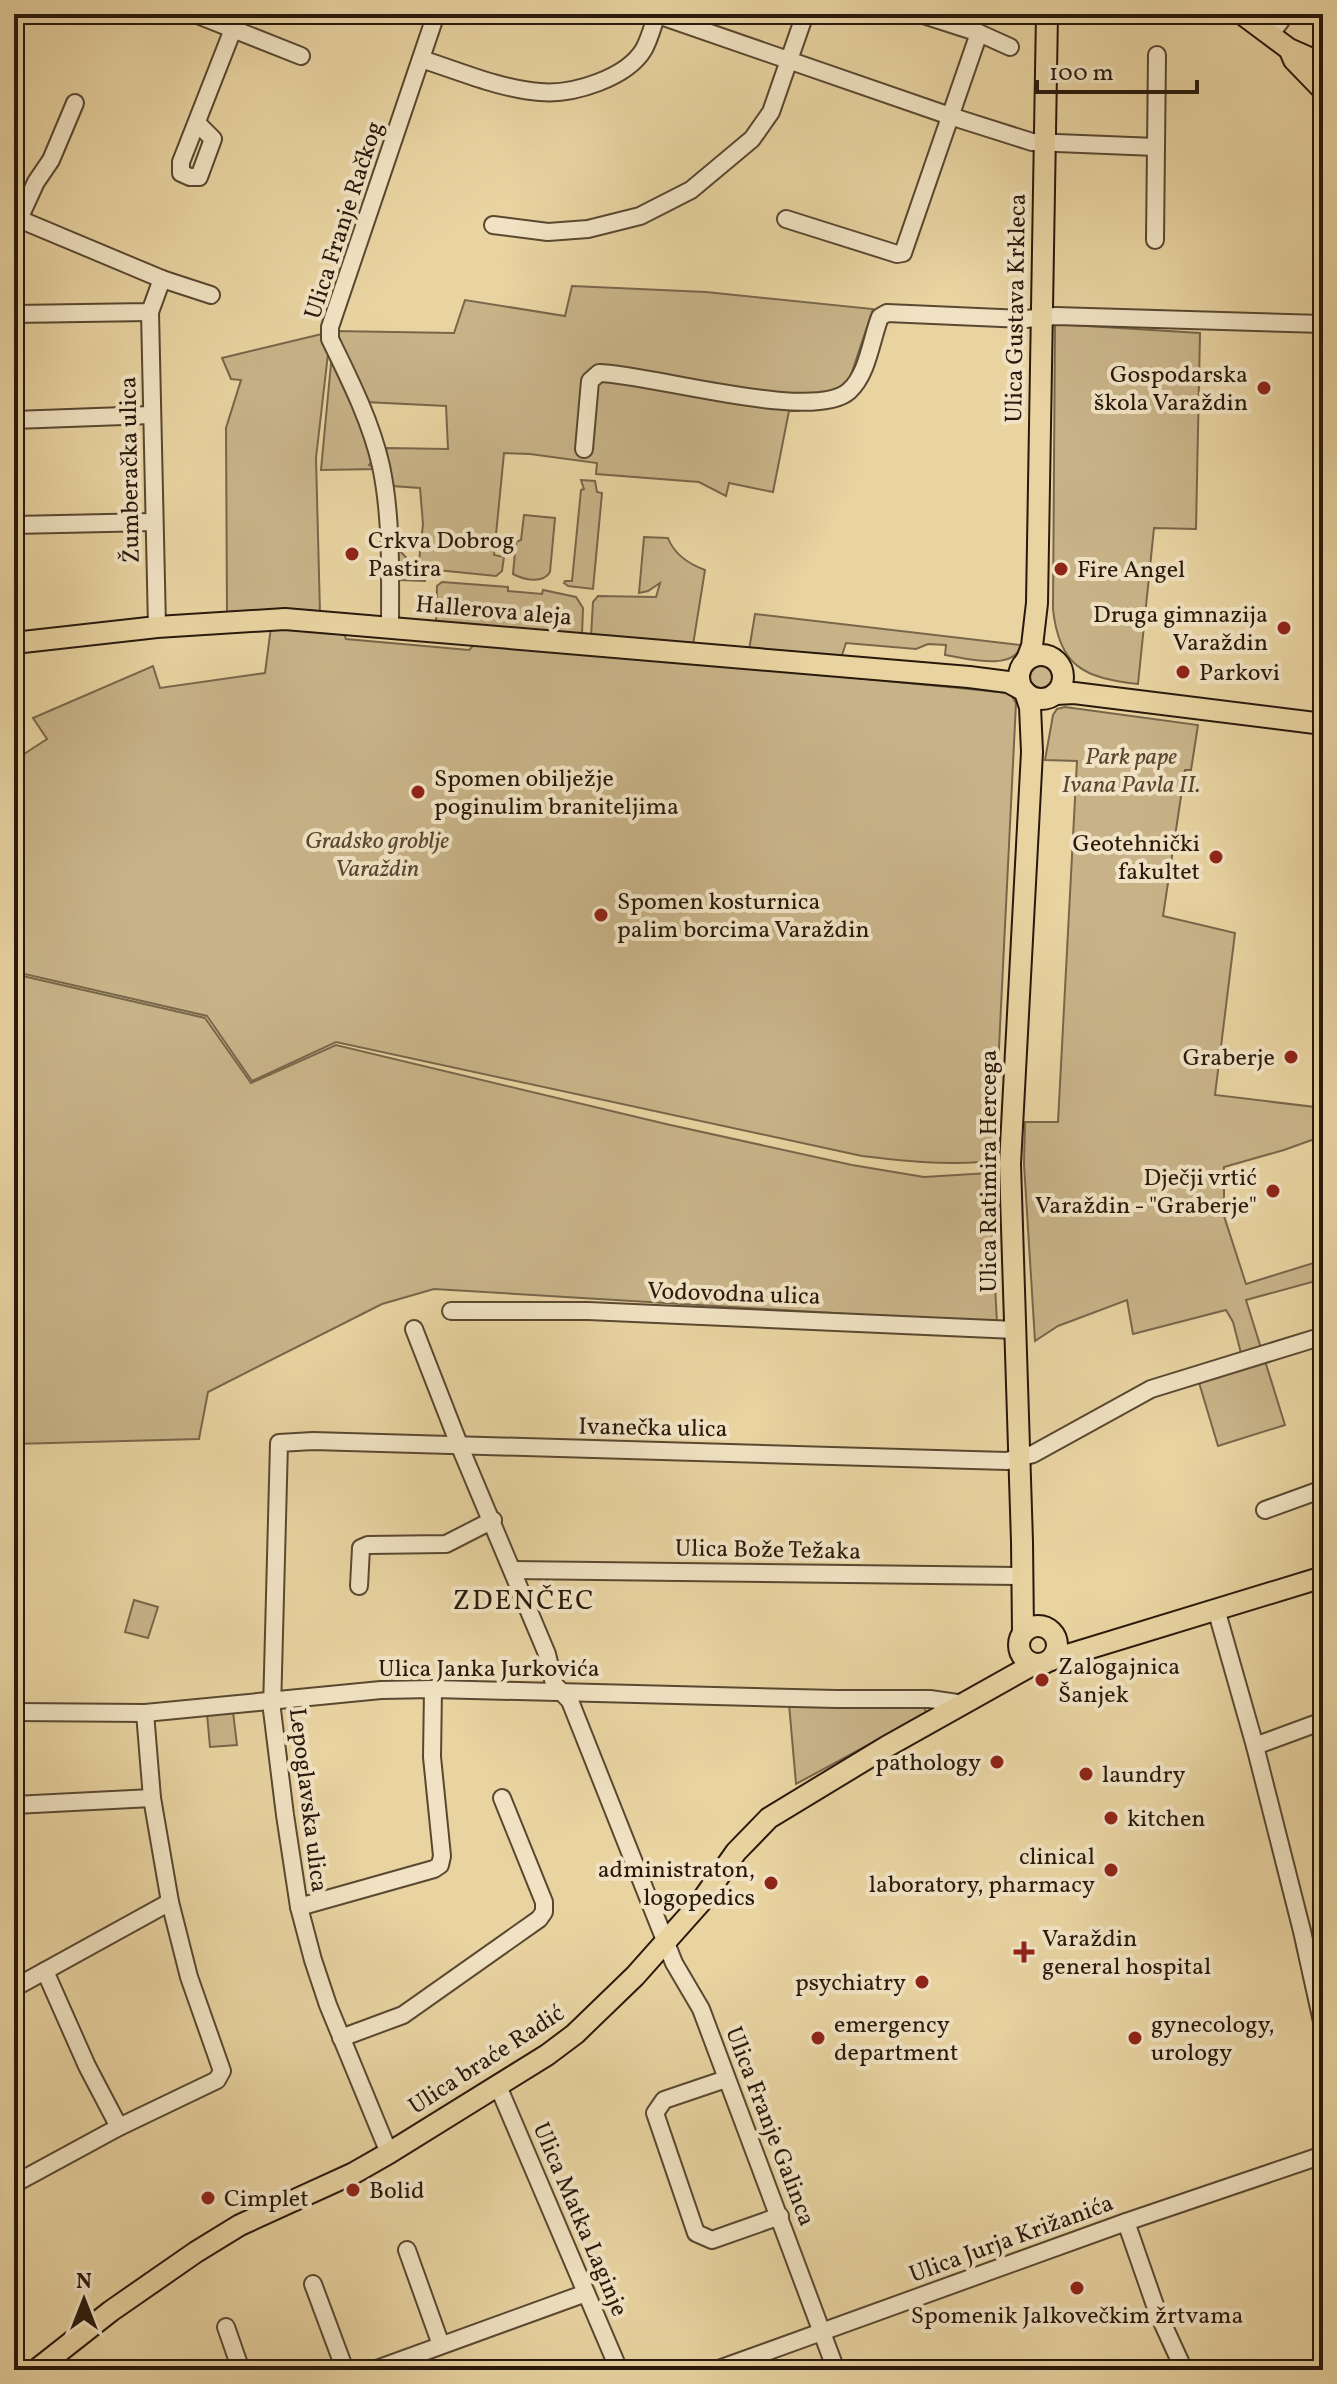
<svg xmlns="http://www.w3.org/2000/svg" width="1337" height="2384" font-family="Vollkorn,serif">
  <style>
    .green { fill: #c8b388; stroke: #78664a; stroke-width: 2 }
    .lines { fill: none; stroke-linecap: round; stroke-linejoin: round }
    .minor-casing { stroke: #594831; stroke-width: 20 }
    .major-casing { stroke: #29190c; stroke-width: 24 }
    .minor { stroke: #f0e2c2; stroke-width: 16 }
    .major { stroke: #e8d3a1; stroke-width: 20 }
    .poi-dot { fill: #8f2418; stroke: #f0e2c2; stroke-width: 3 }
    .labels { text-anchor: middle; stroke-width: 8; stroke-linejoin: round; paint-order: stroke }
    .street-label { font-size: 24px; fill: #29190c; stroke: #f0e2c2 }
    .poi-label { font-size: 24px; fill: #29190c; stroke: #f0e2c2; text-anchor: start }
    .park-label { font-size: 24px; font-style: italic; fill: #594731; stroke: #f0e2c2 }
    .quarter-label { font-size: 28px; letter-spacing: 2px; fill: #29190c; stroke: #f0e2c2 }
  </style>
  <rect width="100%" height="100%" fill="#e8d3a1"/>
  <filter id="stains"><feTurbulence type="fractalNoise" baseFrequency=".0025" numOctaves="4"/><feColorMatrix values="0 0 0 0 .2 0 0 0 0 .09 0 0 0 0 .02 0 0 0 .5 -.17"/></filter>
  <radialGradient id="worn" r=".72"><stop offset=".6" stop-color="#630" stop-opacity="0"/><stop offset="1" stop-color="#630" stop-opacity=".3"/></radialGradient>
  <!-- green -->
  <g class="green">
    <polygon points="572,286 706,292 873,309 850,378 837,393 803,396 799,411 789,411 773,492 729,483 726,496 699,482 596,474 597,463 530,454 504,453 494,555 504,557 502,571 496,576 427,569 419,561 423,524 420,488 392,486 385,454 387,448 448,449 446,406 365,402 334,331 454,333 465,300 565,316"/>
    <path d="M1055,324L1200,333L1196,529L1154,528L1138,684C1083,678 1059,666 1053,609Z"/>
    <polygon points="326,333 329,345 316,458 320,613 271,611 227,612 226,428 241,380 231,379 222,358"/>
    <polygon points="332,353 374,459 369,465 376,469 321,470"/>
    <polygon points="581,480 595,481 597,492 602,493 593,589 568,586 564,583 565,581 572,581 581,490 584,489"/>
    <path d="M524,515L555,518L550,572C543,584 524,580 513,574L516,542L521,540Z"/>
    <path d="M644,537L668,538C674,554 689,564 705,570L693,645L591,636L593,602L598,596L656,597L660,583L648,591L639,593Z"/>
    <polygon points="398,549 425,577 425,581 398,580"/>
    <polygon points="442,582 508,587 508,591 542,594 543,590 576,597 583,608 582,635 436,623 437,586"/>
    <path d="M755,614L1021,645C1014,672 966,658 945,655L946,645L928,644L916,649L846,643L841,658L749,650Z"/>
    <path d="M271,627L343,631L346,639L469,650L476,643L591,652L1010,693L1016,703L994,1149L982,1162C941,1165 903,1161 862,1156L336,1042L252,1081L207,1016L20,973L18,758L47,739L33,718L153,666L160,688L265,673Z"/>
    <circle cx="1041" cy="676" r="13"/>
    <polygon points="1065,707 1198,725 1191,770 1185,770 1163,916 1235,933 1215,1095 1323,1108 1323,1136 1284,1150 1224,1167 1224,1216 1246,1284 1323,1260 1323,1279 1246,1300 1285,1425 1218,1446 1197,1376 1243,1361 1233,1322 1226,1310 1133,1334 1127,1300 1058,1326 1035,1341 1024,1164 1025,1122 1058,1122 1077,761 1045,760 1053,715 1057,709"/>
    <polygon points="14,974 205,1018 251,1083 336,1045 666,1124 852,1165 924,1177 989,1173 997,1323 434,1289 382,1304 208,1392 199,1439 14,1444"/>
    <polygon points="134,1600 158,1607 148,1638 125,1632"/>
    <polygon points="921,1703 927,1713 796,1784 789,1704"/>
    <polygon points="233,1712 237,1745 210,1747 207,1714"/>
  </g>
  <g class="lines">
    <defs>
      <g id="minor">
        <polyline points="195,14 301,56"/>
        <polyline points="655,14 950,116 1032,142 1156,147"/>
        <polyline points="920,14 979,33 1010,47"/>
        <polyline points="1270,35 1286,14"/>
        <path d="M421,59C459,71 500,89 540,92C573,95 627,78 644,49C650,38 653,25 657,14"/>
        <polyline points="197,123 213,139 199,177 190,177 181,173 181,162 239,14"/>
        <polyline points="14,217 162,279 211,295"/>
        <polyline points="19,219 36,182 51,160 75,103"/>
        <polyline points="786,219 897,254 903,253 979,33"/>
        <polyline points="493,225 548,232 588,229 640,216 691,190 752,139 771,112 805,14"/>
        <polyline points="1155,240 1157,55"/>
        <polyline points="150,312 157,627"/>
        <polyline points="14,314 150,312 162,279"/>
        <polyline points="14,420 151,415"/>
        <path d="M584,449L590,381L599,373C650,374 814,423 849,391C868,374 871,340 880,317L887,313L1026,319L1056,316L1323,324"/>
        <polyline points="14,525 154,522"/>
        <path d="M390,627C390,574 392,518 381,466C371,422 350,380 330,339V327L436,14"/>
        <polyline points="451,1311 588,1311 1015,1330"/>
        <polyline points="414,1329 460,1447 547,1654 554,1684 570,1701 674,1963 701,2009 836,2370"/>
        <polyline points="1265,1510 1323,1489"/>
        <polyline points="512,1570 1023,1576"/>
        <polyline points="359,1586 361,1548 368,1545 446,1544 493,1520"/>
        <polyline points="1216,1609 1255,1746 1302,1931 1323,2026"/>
        <polyline points="14,1712 145,1713 381,1690 433,1689 837,1699 930,1699 964,1704"/>
        <polyline points="1255,1746 1323,1721"/>
        <polyline points="14,1805 152,1798"/>
        <polyline points="299,1907 434,1869 440,1865 442,1856 432,1757 433,1689"/>
        <polyline points="45,1971 87,2066 119,2127"/>
        <polyline points="14,1988 170,1902"/>
        <polyline points="341,2038 403,2015 539,1919 544,1912 544,1902 502,1798"/>
        <polyline points="726,2079 664,2100 655,2113 696,2233 712,2240 780,2216"/>
        <polyline points="498,2086 619,2370"/>
        <polyline points="389,2153 328,2005 313,1960 299,1907 285,1815 272,1710 279,1443 313,1441 1007,1461 1033,1454 1151,1389 1323,1336"/>
        <polyline points="14,2184 119,2127 217,2080 222,2071 189,1977 170,1902 152,1798 145,1713"/>
        <polyline points="1126,2222 1157,2311 1184,2370"/>
        <polyline points="407,2250 441,2345"/>
        <polyline points="313,2284 345,2370"/>
        <polyline points="226,2327 241,2370"/>
        <polyline points="374,2370 586,2293"/>
        <polyline points="716,2370 1126,2222 1323,2155"/>
      </g>
      <g id="major">
        <polyline points="1242,14 1289,49 1323,64"/>
        <polyline points="1291,53 1294,60 1323,90"/>
        <polyline points="14,643 157,627 285,619 969,677 1008,682 1023,690"/>
        <circle cx="1041" cy="677" r="22"/>
        <polyline points="1027,659 1032,646 1037,603 1047,14"/>
        <polyline points="1055,694 1074,693 1323,724"/>
        <circle cx="1038" cy="1645" r="19"/>
        <polyline points="1023,1633 1022,1542 1010,1164 1032,752 1030,707 1025,692"/>
        <polyline points="1051,1660 1323,1577"/>
        <polyline points="36,2370 111,2311 196,2252 240,2225 354,2173 389,2153 547,2055 575,2034 635,1976 700,1903 736,1852 769,1818 886,1747 1034,1664"/>
      </g>
    </defs>
    <!-- minor casing -->
    <use href="#minor" class="minor-casing"/>
    <!-- major casing -->
    <use href="#major" class="major-casing"/>
    <!-- minor -->
    <use href="#minor" class="minor"/>
    <!-- major -->
    <use href="#major" class="major"/>
  </g>
  <!-- markers -->
  <g class="poi-dot">
    <circle cx="1264" cy="388" r="8"/>
    <circle cx="352" cy="554" r="8"/>
    <circle cx="1061" cy="569" r="8"/>
    <circle cx="1284" cy="628" r="8"/>
    <circle cx="1183" cy="672" r="8"/>
    <circle cx="418" cy="792" r="8"/>
    <circle cx="1216" cy="857" r="8"/>
    <circle cx="601" cy="915" r="8"/>
    <circle cx="1291" cy="1057" r="8"/>
    <circle cx="1273" cy="1191" r="8"/>
    <circle cx="1042" cy="1680" r="8"/>
    <circle cx="997" cy="1762" r="8"/>
    <circle cx="1086" cy="1774" r="8"/>
    <circle cx="1111" cy="1818" r="8"/>
    <circle cx="1111" cy="1870" r="8"/>
    <circle cx="771" cy="1883" r="8"/>
    <path d="M1020 1940h8v8h8v8h-8v8h-8v-8h-8v-8h8z"/>
    <circle cx="922" cy="1982" r="8"/>
    <circle cx="818" cy="2038" r="8"/>
    <circle cx="1135" cy="2038" r="8"/>
    <circle cx="353" cy="2190" r="8"/>
    <circle cx="208" cy="2198" r="8"/>
    <circle cx="1077" cy="2288" r="8"/>
  </g>
  <g class="labels">
    <!-- street labels -->
    <g class="street-label">
      <text transform="translate(343 220) rotate(-72)" y="8">Ulica Franje Račkog</text>
      <text transform="translate(1015 308) rotate(-89)" y="8">Ulica Gustava Krkleca</text>
      <text transform="translate(129 470) rotate(-91)" y="8">Žumberačka ulica</text>
      <text transform="translate(494 610) rotate(5)" y="8">Hallerova aleja</text>
      <text transform="translate(988 1171) rotate(-90)" y="8">Ulica Ratimira Hercega</text>
      <text transform="translate(734 1293) rotate(2)" y="8">Vodovodna ulica</text>
      <text transform="translate(653 1427) rotate(1)" y="8">Ivanečka ulica</text>
      <text transform="translate(768 1549) rotate(1)" y="8">Ulica Bože Težaka</text>
      <text x="489" y="1676">Ulica Janka Jurkovića</text>
      <text transform="translate(309 1800) rotate(83)" y="8">Lepoglavska ulica</text>
      <text transform="translate(486 2059) rotate(-33)" y="8">Ulica braće Radić</text>
      <text transform="translate(771 2126) rotate(69)" y="8">Ulica Franje Galinca</text>
      <text transform="translate(581 2219) rotate(67)" y="8">Ulica Matka Laginje</text>
      <text transform="translate(1011 2238) rotate(-20)" y="8">Ulica Jurja Križanića</text>
    </g>
    <!-- poi labels -->
    <g class="poi-label">
      <text x="1248" y="382" text-anchor="end">Gospodarska<tspan x="1248" dy="28">škola Varaždin</tspan></text>
      <text x="368" y="548">Crkva Dobrog<tspan x="368" dy="28">Pastira</tspan></text>
      <text x="1077" y="577">Fire Angel</text>
      <text x="1268" y="622" text-anchor="end">Druga gimnazija<tspan x="1268" dy="28">Varaždin</tspan></text>
      <text x="1199" y="680">Parkovi</text>
      <text x="434" y="786">Spomen obilježje<tspan x="434" dy="28">poginulim braniteljima</tspan></text>
      <text x="1200" y="851" text-anchor="end">Geotehnički<tspan x="1200" dy="28">fakultet</tspan></text>
      <text x="617" y="909">Spomen kosturnica<tspan x="617" dy="28">palim borcima Varaždin</tspan></text>
      <text x="1275" y="1065" text-anchor="end">Graberje</text>
      <text x="1257" y="1185" text-anchor="end">Dječji vrtić<tspan x="1257" dy="28">Varaždin - "Graberje"</tspan></text>
      <text x="1058" y="1674">Zalogajnica<tspan x="1058" dy="28">Šanjek</tspan></text>
      <text x="981" y="1770" text-anchor="end">pathology</text>
      <text x="1102" y="1782">laundry</text>
      <text x="1127" y="1826">kitchen</text>
      <text x="1095" y="1864" text-anchor="end">clinical<tspan x="1095" dy="28">laboratory, pharmacy</tspan></text>
      <text x="755" y="1877" text-anchor="end">administraton,<tspan x="755" dy="28">logopedics</tspan></text>
      <text x="1042" y="1946">Varaždin<tspan x="1042" dy="28">general hospital</tspan></text>
      <text x="906" y="1990" text-anchor="end">psychiatry</text>
      <text x="834" y="2032">emergency<tspan x="834" dy="28">department</tspan></text>
      <text x="1151" y="2032">gynecology,<tspan x="1151" dy="28">urology</tspan></text>
      <text x="369" y="2198">Bolid</text>
      <text x="224" y="2206">Cimplet</text>
      <text x="1077" y="2323" text-anchor="middle">Spomenik Jalkovečkim žrtvama</text>
    </g>
    <!-- park labels -->
    <g class="park-label">
      <text x="1131" y="764">Park pape<tspan x="1131" dy="28">Ivana Pavla II.</tspan></text>
      <text x="377" y="848">Gradsko groblje<tspan x="377" dy="28">Varaždin</tspan></text>
    </g>
    <!-- quarter labels -->
    <g class="quarter-label">
      <text x="524" y="1609">ZDENČEC</text>
    </g>
  </g>
  <!-- margin -->
  <rect width="1337" height="2384" fill="none" stroke="#e8d3a1" stroke-width="48"/>
  <rect x="16" y="16" width="1305" height="2352" fill="none" stroke="#29190c" stroke-width="4"/>
  <rect x="24" y="24" width="1289" height="2336" fill="none" stroke="#29190c" stroke-width="2"/>
  <!-- north arrow -->
  <g transform="translate(84 2300)" stroke="#f0e2c2" stroke-width="6" paint-order="stroke">
  <path d="M0-6L14 30L0 20L-14 30Z" fill="#29190c"/>
  <text y="-12" font-size="22" font-weight="bold" text-anchor="middle" fill="#29190c">N</text>
  </g>
  <!-- scale -->
  <path d="M1037 80v12h160v-12" fill="none" stroke="#29190c" stroke-width="4"/>
  <text x="1049" y="80" font-size="24" fill="#29190c" stroke="#f0e2c2" stroke-width="6" paint-order="stroke">100 m</text>
  <rect width="100%" height="100%" filter="url(#stains)"/>
  <rect width="100%" height="100%" fill="url(#worn)"/>
</svg>
